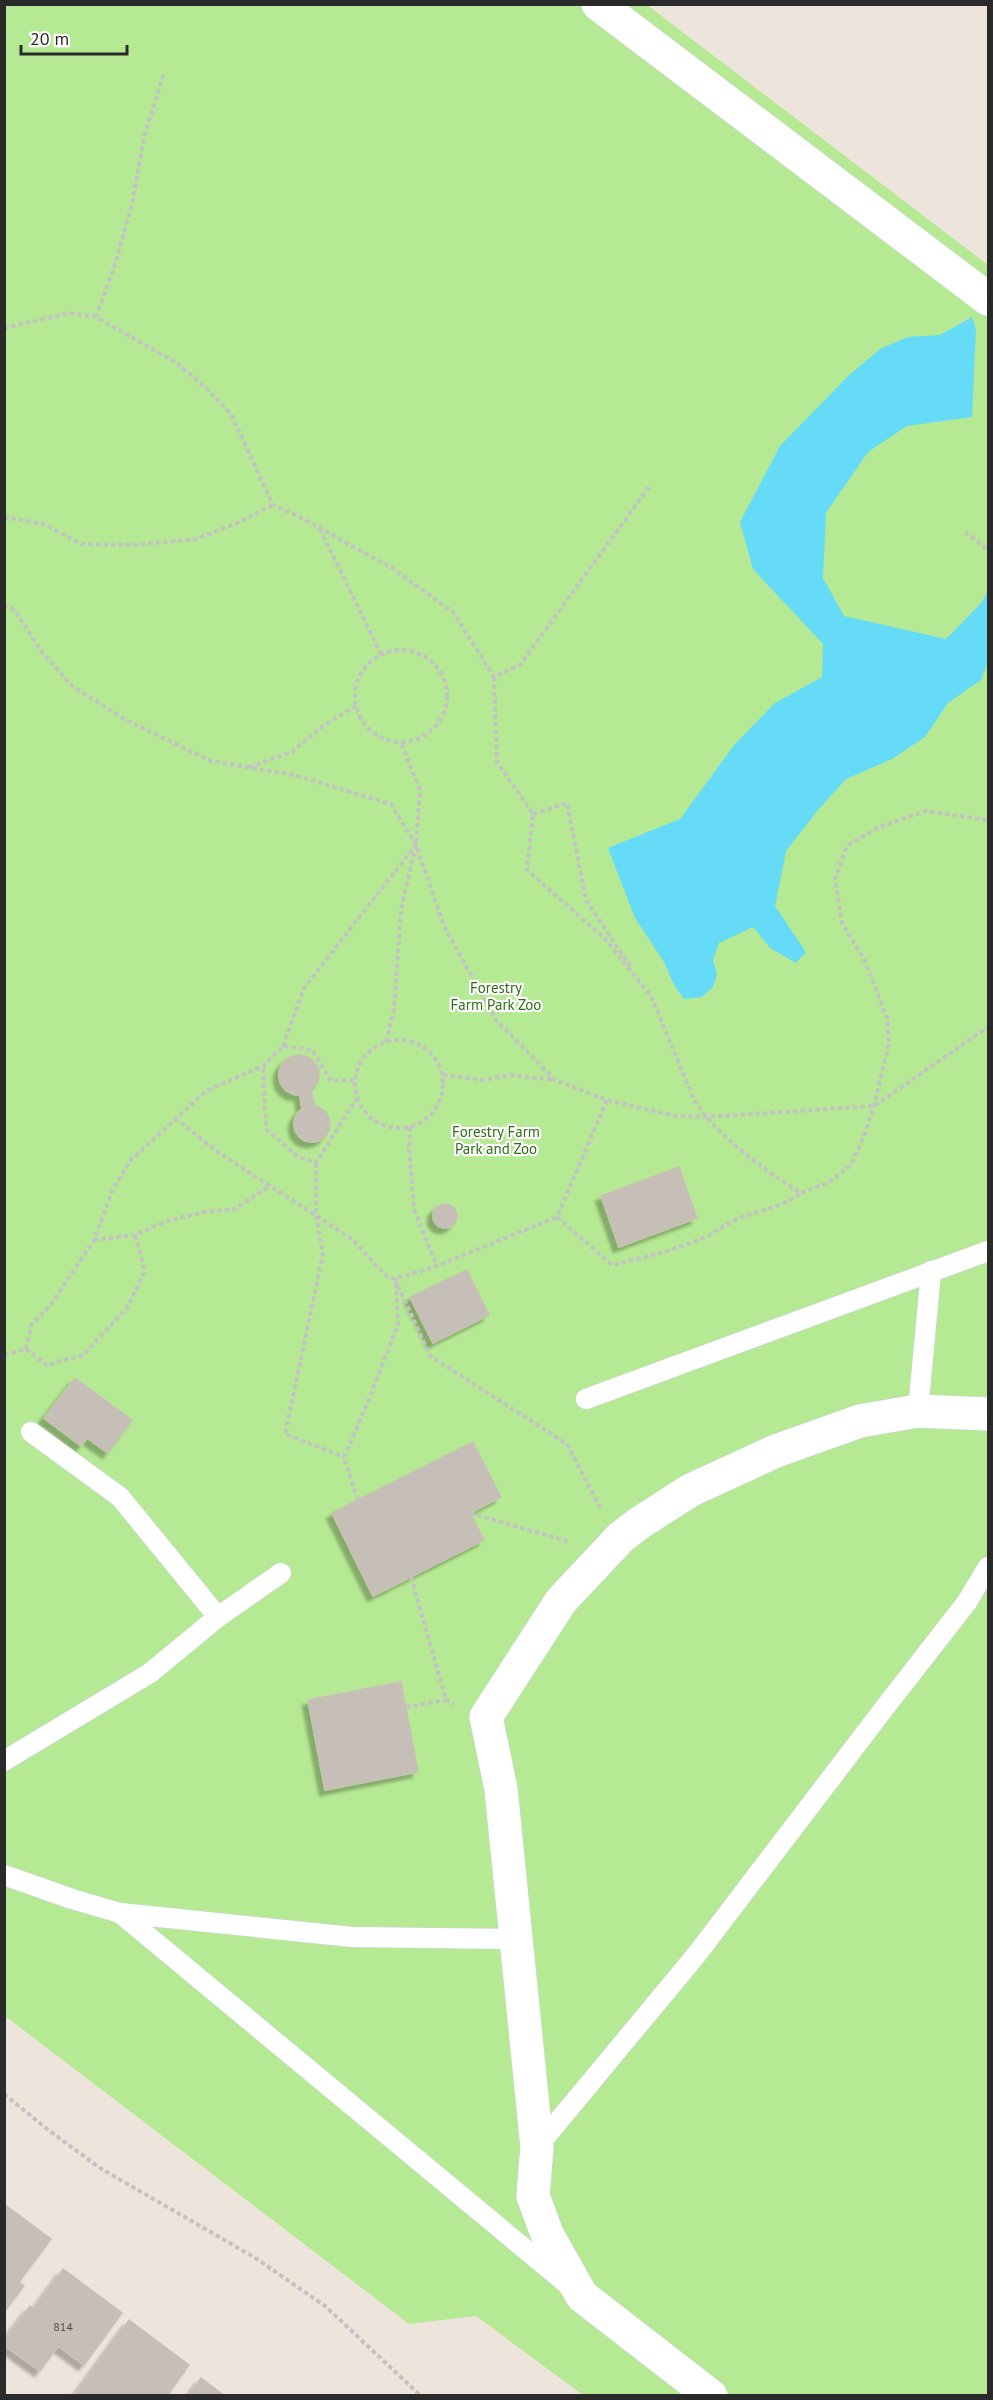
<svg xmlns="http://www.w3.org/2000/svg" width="993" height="2400" font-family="'PT Sans',sans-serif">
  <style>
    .green { fill: #b6e993 }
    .water { fill: #65dbf8 }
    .building { fill: #c5bfb7; stroke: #c9c0b4; stroke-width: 1.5; filter: url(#shadow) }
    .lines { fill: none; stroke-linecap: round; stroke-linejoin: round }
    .service-casing { stroke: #d0d5e4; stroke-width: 21 }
    .minor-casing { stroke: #d0d5e4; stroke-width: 34 }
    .path { stroke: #c3c3c3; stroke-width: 4; stroke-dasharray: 4.5 3; stroke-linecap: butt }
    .service { stroke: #fff; stroke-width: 20 }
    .minor { stroke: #fff; stroke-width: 33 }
    .labels { text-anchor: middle; stroke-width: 4.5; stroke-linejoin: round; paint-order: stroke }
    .number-label { font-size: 12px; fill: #514f4d }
    .park-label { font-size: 15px; fill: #2d6d14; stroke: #fff }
  </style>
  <defs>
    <filter id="shadow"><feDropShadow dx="-5.5" dy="5.5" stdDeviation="1.5" flood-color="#0004"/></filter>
  </defs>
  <rect width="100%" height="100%" fill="#ede4db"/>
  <!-- green -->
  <polygon class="green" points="4,5 647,5 988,265 988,2395 583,2395 476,2316 409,2324 5,2016"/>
  <!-- water -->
  <polygon class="water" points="972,317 976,329 972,417 907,426 868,452 826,513 823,578 844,616 946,639 982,602 988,590 988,662 981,680 948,703 925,737 892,759 846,779 818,810 786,851 775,906 806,952 796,963 770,948 753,927 719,943 713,960 717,974 713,987 702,997 684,999 674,985 664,962 635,918 608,848 680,819 735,744 775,703 822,677 823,644 753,569 740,522 780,446 847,377 880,349 908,337 940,335"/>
  <!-- building -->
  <g class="building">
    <circle cx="299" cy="1075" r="20"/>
    <polygon points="311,1091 315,1106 302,1109 300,1095"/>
    <circle cx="312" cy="1124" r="18"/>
    <polygon points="679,1167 697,1218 619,1247 601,1196"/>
    <circle cx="445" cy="1216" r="12"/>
    <polygon points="467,1270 489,1315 433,1343 410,1297"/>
    <polygon points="75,1378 132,1420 108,1453 87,1438 81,1446 44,1418"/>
    <polygon points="473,1442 501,1497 470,1513 484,1540 373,1596 332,1513"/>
    <polygon points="401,1682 418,1772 325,1790 308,1700"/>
    <polygon points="4,2204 51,2239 19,2282 24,2286 4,2312"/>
    <polygon points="63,2269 122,2313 84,2365 58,2346 40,2371 4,2345 4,2340 30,2306 34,2309"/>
    <polygon points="129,2320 189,2365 167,2396 74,2396"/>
    <polygon points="201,2378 225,2396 188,2396"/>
  </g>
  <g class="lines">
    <defs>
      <g id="service">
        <polyline points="586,1399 988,1251"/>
        <polyline points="918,1411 931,1271"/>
        <polyline points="31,1432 120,1497 218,1617"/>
        <polyline points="4,1761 150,1673 218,1617 281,1573"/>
        <polyline points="4,1875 72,1899 120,1913 352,1937 516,1939"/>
        <polyline points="120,1913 566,2283"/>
        <polyline points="537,2147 697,1954 886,1706 967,1602 988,1567"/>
      </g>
      <g id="minor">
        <polyline points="598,4 988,299"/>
        <polyline points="711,2396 582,2296 547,2234 533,2196 537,2147 501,1789 486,1717 561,1601 621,1537 641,1522 691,1490 776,1451 860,1421 918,1411 988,1414"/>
      </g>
    </defs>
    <!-- service casing -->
    <use href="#service" class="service-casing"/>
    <!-- minor casing -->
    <use href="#minor" class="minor-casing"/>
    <!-- path -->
    <g class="path">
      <polyline points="96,317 114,268 131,208 145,134 164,73"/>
      <polyline points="4,328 70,313 96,317 177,363 208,390 231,414 273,505 298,516 392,568 453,612 494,677 520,665 649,487"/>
      <polyline points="4,517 44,524 81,544 133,545 197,539 239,522 273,505"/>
      <polyline points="320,529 381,654"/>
      <polyline points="965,532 988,550"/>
      <polyline points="4,604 15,611 42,652 72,686 126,720 211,761 294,775 391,804 416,845 444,926 496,1020 555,1080 607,1100 676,1116 705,1117 874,1106 988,1027"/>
      <circle cx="401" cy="696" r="46"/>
      <path d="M494,677L497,762L533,814L527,870L605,939L651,996L695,1102C717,1135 767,1173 801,1193L828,1183L851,1165L864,1136L874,1106L889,1043L887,1018L865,961L842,923L835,879L847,846L877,828L925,811L988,820"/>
      <polyline points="249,767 292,752 324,725 356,706"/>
      <polyline points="533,814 567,803 586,900 632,969"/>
      <circle cx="399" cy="1084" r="44"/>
      <polyline points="386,1042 394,1009 401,909 416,845 420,790 401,743"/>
      <polyline points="283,1046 304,988 415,846"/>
      <polyline points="443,1075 482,1080 511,1075 555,1080"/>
      <path d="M607,1100L557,1217L612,1265C643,1258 676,1250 705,1237C715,1233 723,1225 733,1221C757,1210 779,1209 801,1193"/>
      <polyline points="175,1118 219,1153 352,1239 385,1275 395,1279 437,1266 557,1217"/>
      <polyline points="410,1127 409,1148 414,1209 437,1266"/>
      <polyline points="316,1163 316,1215 323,1254 285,1434 344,1457"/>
      <polyline points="94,1240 135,1235 167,1221 204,1212 235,1209 270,1186"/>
      <polyline points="395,1279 430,1356 567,1444 601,1510"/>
      <polyline points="26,1349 32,1324 50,1306 94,1240 113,1189 131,1160 206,1091 263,1066 283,1046 312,1050 331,1081 354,1080 357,1098 316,1163 297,1156 266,1129 263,1066"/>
      <polyline points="26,1349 48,1366 59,1361 82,1356 127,1308 145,1271 135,1235"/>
      <polyline points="4,1355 26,1349"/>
      <polyline points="358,1500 344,1457 368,1402 398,1324 396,1283"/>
      <polyline points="470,1513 570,1542"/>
      <polyline points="411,1577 446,1700 454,1704"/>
      <polyline points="406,1707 446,1700"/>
      <polyline points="4,2094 47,2129 100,2168 257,2259 325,2306 421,2396"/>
    </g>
    <!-- service -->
    <use href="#service" class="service"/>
    <!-- minor -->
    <use href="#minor" class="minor"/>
  </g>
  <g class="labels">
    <!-- number labels -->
    <g class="number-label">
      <text x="63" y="2331">814</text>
    </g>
    <!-- park labels -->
    <g class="park-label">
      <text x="496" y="993">Forestry<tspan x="496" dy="17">Farm Park Zoo</tspan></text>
      <text x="496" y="1137">Forestry Farm<tspan x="496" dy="17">Park and Zoo</tspan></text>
    </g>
  </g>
  <!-- border -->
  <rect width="993" height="2400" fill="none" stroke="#2a2a2a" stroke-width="12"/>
  <!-- scale -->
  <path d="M21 45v9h106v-9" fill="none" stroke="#2a2a2a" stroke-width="3"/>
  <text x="30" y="45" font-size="18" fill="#2a2a2a" stroke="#ffffff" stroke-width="4.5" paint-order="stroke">20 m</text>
</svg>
